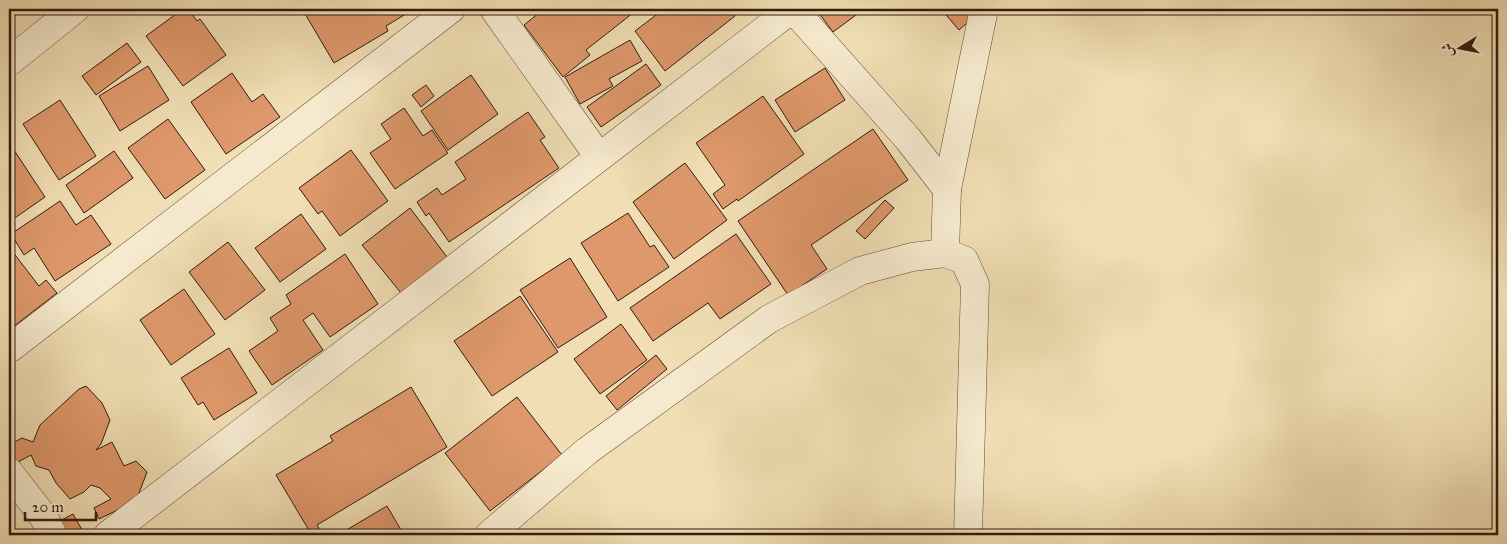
<svg xmlns="http://www.w3.org/2000/svg" width="1507" height="544" font-family="'IM FELL Great Primer',Amiri,serif">
  <style>
    .building { fill: #de986b; stroke: #311c0d }
    .lines { fill: none; stroke-linecap: round; stroke-linejoin: round }
    .minor-casing { stroke: #614c37; stroke-width: 29 }
    .minor { stroke: #f6eace; stroke-width: 28 }
  </style>
  <rect width="100%" height="100%" fill="#f1deb4"/>
  <filter id="stains"><feTurbulence type="fractalNoise" baseFrequency=".004" numOctaves="4"/><feColorMatrix values="0 0 0 0 .2 0 0 0 0 .09 0 0 0 0 .02 0 0 0 .5 -.17"/></filter>
  <radialGradient id="worn" r=".72"><stop offset=".6" stop-color="#630" stop-opacity="0"/><stop offset="1" stop-color="#630" stop-opacity=".3"/></radialGradient>
  <!-- building -->
  <g class="building">
    <polygon points="183,9 188,9 197,21 200,19 226,55 183,86 146,36"/>
    <polygon points="309,9 414,9 386,26 388,31 334,63 304,12"/>
    <polygon points="544,9 638,9 586,50 590,55 563,77 524,25"/>
    <polygon points="664,9 730,9 735,16 665,71 635,31"/>
    <polygon points="823,9 864,9 833,32 818,12"/>
    <polygon points="941,9 969,9 975,16 959,30"/>
    <polygon points="630,40 642,61 609,79 613,86 580,104 565,77"/>
    <polygon points="127,43 141,62 96,95 82,76"/>
    <polygon points="646,64 661,85 601,127 587,107"/>
    <polygon points="148,66 169,100 120,131 99,96"/>
    <polygon points="825,68 845,100 795,132 775,100"/>
    <polygon points="232,73 252,102 263,94 280,117 226,154 191,102"/>
    <polygon points="471,75 498,114 448,150 421,111"/>
    <polygon points="426,85 434,96 421,107 412,95"/>
    <polygon points="763,96 804,154 738,201 737,199 723,209 713,194 725,185 696,143"/>
    <polygon points="60,100 96,156 59,180 23,124"/>
    <polygon points="404,108 423,136 432,130 448,153 395,189 370,153 391,139 381,124"/>
    <polygon points="528,112 545,137 540,140 559,168 449,242 429,213 426,216 417,202 437,188 442,195 466,179 455,162"/>
    <polygon points="168,119 205,170 165,199 128,148"/>
    <polygon points="873,129 908,180 811,245 827,269 788,295 738,221"/>
    <polygon points="10,144 45,197 9,222 9,145"/>
    <polygon points="351,150 388,201 340,236 322,211 318,214 299,188"/>
    <polygon points="114,151 133,178 84,213 66,185"/>
    <polygon points="685,163 727,220 674,259 633,202"/>
    <polygon points="885,200 894,208 865,239 856,231"/>
    <polygon points="60,201 76,225 91,215 111,244 55,281 34,248 24,255 11,234"/>
    <polygon points="410,208 447,257 401,293 362,245"/>
    <polygon points="628,213 650,247 654,245 669,267 618,301 581,243"/>
    <polygon points="301,214 326,249 280,282 255,248"/>
    <polygon points="736,234 771,284 720,319 708,303 653,341 630,308"/>
    <polygon points="228,242 265,290 225,320 189,272"/>
    <polygon points="9,247 39,286 46,280 57,293 9,330"/>
    <polygon points="345,254 378,304 330,337 313,313 303,320 323,350 272,385 249,351 278,331 270,318 291,304 286,295"/>
    <polygon points="570,258 607,317 558,348 520,290"/>
    <polygon points="184,289 215,334 171,365 140,320"/>
    <polygon points="520,296 558,352 492,396 454,341"/>
    <polygon points="621,324 647,360 600,394 574,359"/>
    <polygon points="229,348 257,393 214,420 203,402 198,405 181,378"/>
    <polygon points="656,355 667,369 617,410 606,396"/>
    <polygon points="86,386 102,403 110,420 101,444 96,450 112,442 124,466 136,461 147,472 136,501 99,519 94,508 111,499 100,488 91,485 84,492 70,499 56,483 49,470 36,466 31,455 16,463 9,449 9,445 22,438 33,442 40,425 79,389"/>
    <polygon points="411,387 447,447 317,525 323,535 303,535 310,532 276,475 333,441 330,436"/>
    <polygon points="517,397 562,455 490,511 445,453"/>
    <polygon points="387,506 404,535 338,535"/>
    <polygon points="73,514 85,535 68,535 60,521"/>
  </g>
  <g class="lines">
    <defs>
      <g id="minor">
        <polyline points="494,9 599,157"/>
        <polyline points="793,9 908,139 947,189 945,253"/>
        <polyline points="9,62 75,9"/>
        <polyline points="947,189 984,9"/>
        <polyline points="9,349 451,9"/>
        <polyline points="9,472 43,516 53,535"/>
        <polyline points="108,535 792,9"/>
        <polyline points="489,535 587,451 769,319 860,271 912,257 945,253 964,260 975,284 968,535"/>
      </g>
    </defs>
    <!-- minor casing -->
    <use href="#minor" class="minor-casing"/>
    <!-- minor -->
    <use href="#minor" class="minor"/>
  </g>
  <!-- margin -->
  <rect width="1507" height="544" fill="none" stroke="#f1deb4" stroke-width="30"/>
  <rect x="10" y="10" width="1487" height="524" fill="none" stroke="#311c0d" stroke-width="2.5"/>
  <rect x="15" y="15" width="1477" height="514" fill="none" stroke="#311c0d"/>
  <!-- north arrow -->
  <g transform="translate(1460 48) rotate(260)" stroke="#f6eace" stroke-width="4" paint-order="stroke">
  <path d="M0-4L9 19L0 12L-9 19Z" fill="#311c0d"/>
  <text y="-8" font-size="14" font-weight="bold" text-anchor="middle" fill="#311c0d">ش</text>
  </g>
  <!-- scale -->
  <path d="M25 512v8h71v-8" fill="none" stroke="#311c0d" stroke-width="2.5"/>
  <text x="32" y="512" font-size="15" fill="#311c0d" stroke="#f6eace" stroke-width="4" paint-order="stroke">20 m</text>
  <rect width="100%" height="100%" filter="url(#stains)"/>
  <rect width="100%" height="100%" fill="url(#worn)"/>
</svg>
